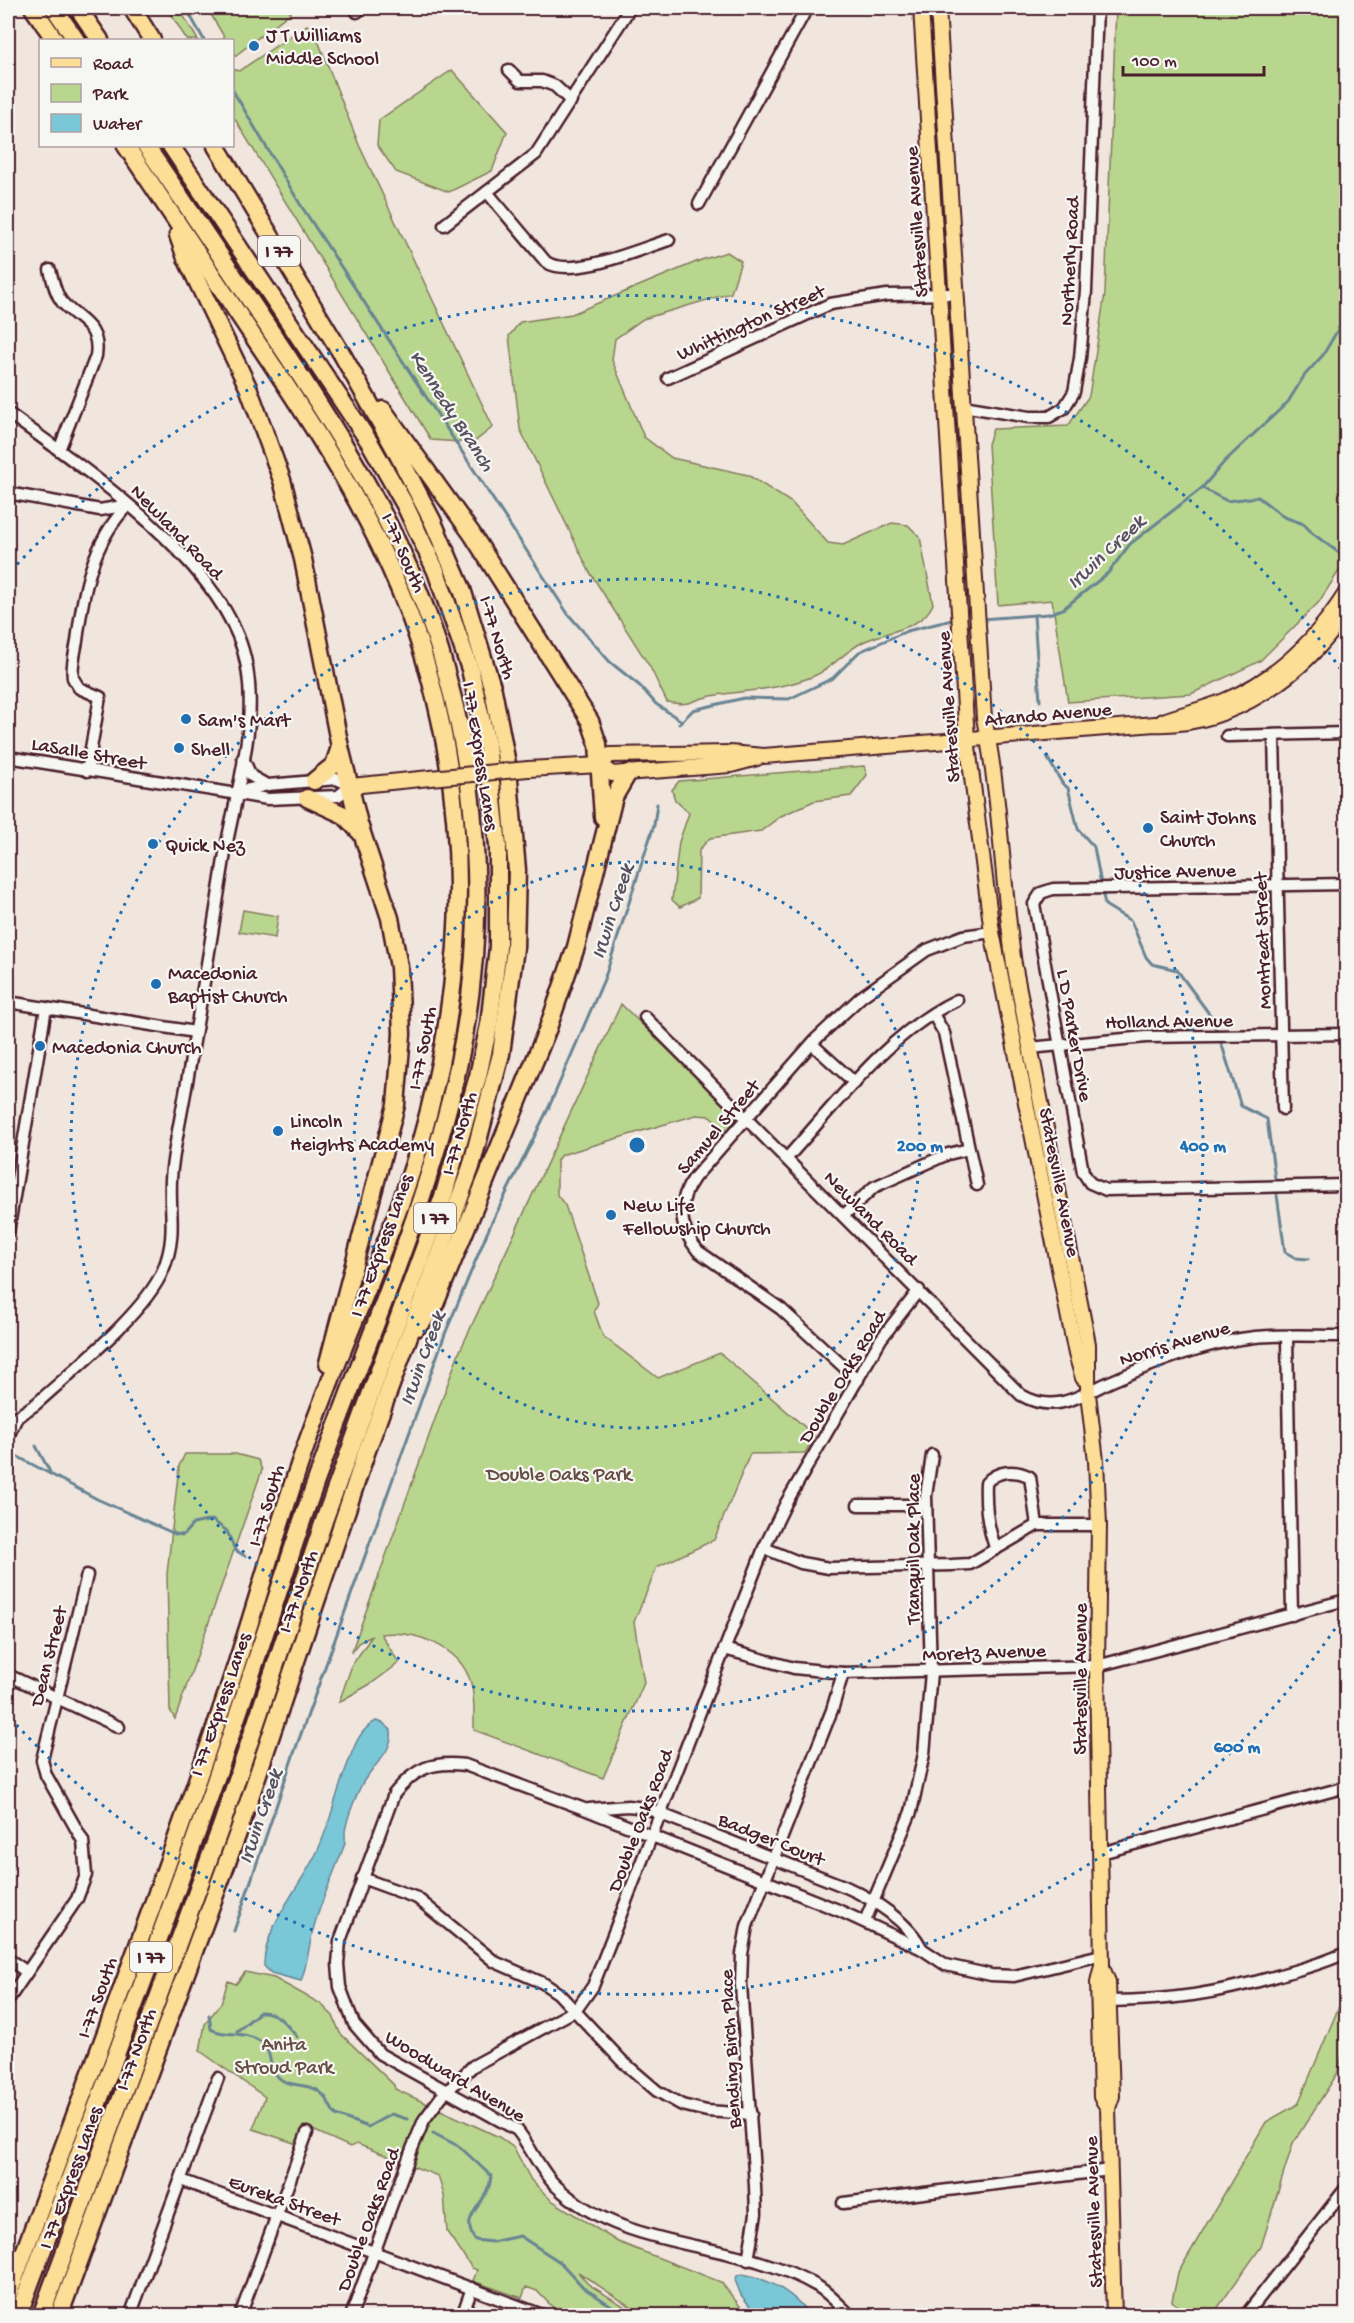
<svg xmlns="http://www.w3.org/2000/svg" width="1354" height="2323" font-family="'Gochi Hand',sans-serif">
  <style>
    .green { fill: #b9d68e; stroke: #827a5c; stroke-width: 1.5 }
    .water { fill: #7ac7d8; stroke: #678493; stroke-width: 1.5 }
    .lines { fill: none; stroke-linecap: round; stroke-linejoin: round }
    .stream { stroke: #678493; stroke-width: 3 }
    .minor-casing { stroke: #4a1f2b; stroke-width: 15 }
    .major-casing { stroke: #4a1f2b; stroke-width: 18 }
    .highway-casing { stroke: #4a1f2b; stroke-width: 21 }
    .minor { stroke: #f6f6f2; stroke-width: 10 }
    .major { stroke: #fdde96; stroke-width: 14 }
    .highway { stroke: #fdde96; stroke-width: 16 }
    .major-bridge-casing { stroke: #4a1f2b; stroke-width: 18; stroke-linecap: butt }
    .major-bridge { stroke: #fdde96; stroke-width: 14 }
    .ring { fill: none; stroke: #1f6fb2; stroke-width: 3; stroke-dasharray: 3 6 }
    .poi-dot { fill: #1f6fb2; stroke: #f6f6f2; stroke-width: 2 }
    .labels { text-anchor: middle; stroke-width: 4.5; stroke-linejoin: round; paint-order: stroke }
    .shield { fill: #f6f6f2; stroke: #7e6067; stroke-width: 1.5 }
    .shield-label { font-size: 18px; font-weight: bold; fill: #4a1f2b }
    .poi-label { font-size: 20px; fill: #4a1f2b; stroke: #f6f6f2; text-anchor: start }
    .street-label { font-size: 20px; fill: #4a1f2b; stroke: #f6f6f2 }
    .park-label { font-size: 20px; fill: #664d44; stroke: #f6f6f2 }
    .water-label { font-size: 21px; font-style: italic; fill: #58515f; stroke: #f6f6f2 }
    .centre { fill: #1f6fb2; stroke: #f6f6f2; stroke-width: 3 }
    .ring-label { font-size: 18px; text-anchor: middle; font-weight: bold; fill: #1f6fb2; stroke: #f6f6f2; stroke-width: 4.5; stroke-linejoin: round; paint-order: stroke }
  </style>
  <rect width="100%" height="100%" fill="#f1e6de"/>
  <filter id="ink" filterUnits="userSpaceOnUse"><feTurbulence type="fractalNoise" baseFrequency=".0167" numOctaves="2"/><feDisplacementMap in="SourceGraphic" scale="12" xChannelSelector="R" yChannelSelector="G"/><feConvolveMatrix kernelMatrix="1 2 1 2 8 2 1 2 1" color-interpolation-filters="sRGB"/></filter>
  <g filter="url(#ink)">
    <!-- green -->
    <g class="green">
      <polygon points="167,8 179,8 198,40 187,40"/>
      <polygon points="207,8 288,8 291,12 235,56 232,40 226,40"/>
      <polygon points="1116,8 1346,8 1346,560 1319,602 1260,661 1191,694 1068,702 1052,600 998,605 988,444 993,429 1068,426 1089,396 1105,293"/>
      <polygon points="307,25 315,33 359,145 493,427 473,443 431,440 233,116 233,69 239,71"/>
      <polygon points="452,70 507,132 492,171 449,192 396,172 377,145 379,120"/>
      <path d="M727,252L741,261L731,293L643,319L615,339L612,360L644,437L672,458L748,475L792,503L828,543L843,545L892,523L908,525L920,537L933,604C922,630 885,631 863,642C845,651 831,669 814,676C780,690 746,690 711,696C689,700 694,707 667,702L650,667L589,571L520,429L509,336L520,322L572,314L701,260Z"/>
      <polygon points="864,766 867,775 851,796 814,801 781,816 761,831 710,838 699,850 698,898 680,907 672,900 679,842 689,813 675,800 672,790 679,781"/>
      <polygon points="243,910 278,916 275,938 239,932"/>
      <path d="M621,1004L739,1119L727,1132L710,1116L696,1115L561,1155L557,1160V1195L565,1205L598,1303L594,1311L603,1336L658,1378L720,1353L815,1436L805,1453L750,1454L714,1540L657,1567L634,1622L644,1683L603,1778L474,1730C474,1715 475,1698 471,1683C460,1646 415,1630 381,1634L399,1663L372,1683L339,1702L352,1665L372,1636L358,1643L351,1653L458,1355Z"/>
      <polygon points="185,1454 236,1454 258,1460 262,1470 175,1719 170,1710 167,1574 179,1466"/>
      <polygon points="245,1972 274,1978 321,2004 333,2016 340,2033 394,2085 395,2089 499,2137 514,2148 531,2180 551,2200 618,2242 721,2282 747,2315 643,2315 578,2272 588,2284 638,2315 560,2315 537,2291 526,2287 522,2298 473,2281 477,2270 472,2268 447,2232 444,2195 438,2176 357,2144 350,2147 304,2126 297,2144 253,2129 265,2097 200,2051 205,2024 221,2003 228,1981 236,1984"/>
      <polygon points="1346,1990 1346,2043 1337,2074 1293,2143 1261,2247 1214,2313 1185,2313 1172,2301 1178,2273 1266,2122 1298,2104"/>
    </g>
    <!-- water -->
    <g class="water">
      <path d="M376,1721L383,1723L391,1730C394,1754 369,1767 360,1788C354,1801 347,1818 345,1832C345,1837 346,1841 344,1846C335,1871 323,1896 315,1923C309,1942 308,1963 301,1981L271,1973L264,1966C263,1929 300,1886 316,1854C329,1828 335,1797 345,1771C353,1751 357,1731 376,1721Z"/>
      <path d="M742,2274C770,2279 793,2293 810,2315H757L741,2295L735,2280L737,2276Z"/>
    </g>
    <g class="lines">
      <!-- stream -->
      <g class="stream">
        <polyline points="186,8 204,40"/>
        <polyline points="232,89 300,204 568,614 610,662 640,686 656,704 680,720"/>
        <polyline points="1202,488 1227,501 1258,497 1284,517 1304,524 1312,533 1346,558"/>
        <polyline points="1034,615 1040,701"/>
        <polyline points="981,619 1048,614 1063,609 1108,573 1130,544 1202,488 1225,461 1288,402 1304,376 1323,355 1346,316"/>
        <polyline points="679,724 693,710 744,698 789,699 833,678 859,652 907,631 956,619"/>
        <polyline points="1047,757 1062,783 1068,788 1078,829 1094,847 1105,905 1131,921 1146,957 1152,964 1177,970 1210,1015 1218,1033"/>
        <polyline points="1220,1039 1241,1106 1267,1119 1275,1179"/>
        <polyline points="1277,1195 1285,1252 1296,1258 1308,1259"/>
        <polyline points="36,1446 50,1472"/>
        <polyline points="9,1452 97,1499 175,1534 183,1535 193,1524 212,1520 227,1531 235,1550 245,1556"/>
        <polyline points="234,1931 293,1756 445,1334 490,1226 549,1107 605,977 654,825 657,804"/>
        <path d="M209,2015L211,2029C222,2037 243,2030 260,2041C272,2049 268,2063 275,2073C285,2089 304,2082 317,2090C331,2099 328,2107 336,2115L368,2127L391,2114L407,2119"/>
        <path d="M237,2031L260,2012C277,2011 286,2024 297,2037"/>
        <path d="M433,2133L460,2147L491,2176C490,2204 457,2214 475,2240L492,2242L520,2236L560,2262L584,2288L627,2316"/>
      </g>
      <defs>
        <g id="minor">
          <polyline points="357,12 362,8"/>
          <polyline points="509,70 520,81 542,81 555,86 571,101"/>
          <path d="M487,192L546,262C573,279 639,249 669,240"/>
          <polyline points="699,204 807,8"/>
          <polyline points="444,225 536,154 630,8"/>
          <path d="M50,270C53,281 55,293 62,302C78,321 101,325 96,356L59,450"/>
          <polyline points="668,378 830,304 887,295 956,294"/>
          <polyline points="963,406 1029,417 1049,417 1064,408 1074,392 1080,358 1086,291 1097,8"/>
          <path d="M8,413C82,467 203,549 238,636C266,704 237,785 225,853C213,928 201,1002 188,1076C183,1107 176,1137 172,1168C167,1205 179,1233 163,1270C146,1312 71,1372 36,1404L17,1417L8,1419"/>
          <polyline points="8,493 100,510 128,505"/>
          <polyline points="1274,735 1283,1109"/>
          <polyline points="1227,736 1346,733"/>
          <polyline points="8,757 268,799 338,796 351,786 337,779 268,785 236,792"/>
          <polyline points="243,758 251,776 267,785"/>
          <path d="M87,771L100,697L79,688L73,678C71,666 75,653 77,641C83,592 92,542 128,505"/>
          <polyline points="1346,884 1053,889 1041,893 1034,904 1083,1172 1090,1183 1106,1190 1346,1185"/>
          <polyline points="8,1002 195,1032"/>
          <polyline points="933,1014 944,1033 977,1185"/>
          <path d="M645,1017L1021,1395C1059,1417 1085,1391 1119,1378C1162,1360 1208,1342 1255,1337C1285,1334 1316,1336 1346,1336"/>
          <polyline points="812,1044 855,1083"/>
          <polyline points="1029,1048 1146,1037 1346,1034"/>
          <path d="M787,1158C836,1104 889,1032 957,1000"/>
          <polyline points="844,1215 874,1187 948,1154 969,1149"/>
          <polyline points="8,1232 46,1008"/>
          <polyline points="1287,1337 1292,1615"/>
          <path d="M858,1380L781,1309L698,1251C679,1228 676,1203 694,1178L815,1040L861,997L927,950L963,936L992,932"/>
          <polyline points="8,1437 17,1417"/>
          <polyline points="858,1505 926,1505"/>
          <polyline points="764,1548 801,1563 829,1568 952,1565 970,1564 1037,1525 1099,1525"/>
          <path d="M996,1549C987,1527 985,1507 986,1483C997,1470 1016,1469 1030,1477L1037,1525"/>
          <polyline points="724,1649 794,1668 843,1673 1097,1666 1346,1600"/>
          <polyline points="8,1675 119,1727"/>
          <path d="M589,1809L628,1806L646,1808L846,1887C873,1899 909,1922 922,1949"/>
          <polyline points="1101,1853 1346,1787"/>
          <polyline points="362,1878 417,1898 495,1962 543,1983 558,1993 622,2061 657,2091 682,2105 707,2111 751,2114"/>
          <polyline points="865,1921 911,1812 924,1754 931,1672 926,1496 932,1455"/>
          <polyline points="8,1959 27,1972"/>
          <polyline points="8,2000 77,1899 86,1875 83,1841 46,1775 42,1760 87,1575"/>
          <path d="M1109,2001C1173,2000 1215,1994 1277,1976C1300,1969 1322,1964 1343,1954"/>
          <polyline points="181,2180 545,2316"/>
          <polyline points="843,2203 1110,2170"/>
          <polyline points="748,2260 756,2214 755,2186 741,1985 742,1954 747,1926 832,1710 843,1673"/>
          <polyline points="130,2316 218,2078"/>
          <polyline points="240,2316 307,2133"/>
          <polyline points="351,2316 412,2149 424,2120 441,2097 473,2066 576,2010 593,1986 764,1548 786,1503 881,1339 919,1290"/>
          <polyline points="462,2316 472,2288"/>
          <path d="M851,2316C840,2306 829,2293 817,2286C736,2238 628,2254 556,2186C540,2171 531,2147 517,2130L380,2054L354,2024L340,1987L338,1964L340,1941L394,1794C415,1768 432,1761 465,1765L587,1810L838,1910L922,1949L946,1965L991,1975L1014,1976L1101,1955"/>
          <polyline points="1245,2316 1346,2188"/>
        </g>
        <g id="major">
          <polyline points="921,8 967,739 992,932 1076,1354 1083,1378"/>
          <path d="M938,8L984,718C1001,799 1002,883 1014,964L1088,1344V1394L1096,1461L1099,1525L1097,1666L1102,1965L1098,1982L1101,2097L1108,2108"/>
          <path d="M1163,721C1183,714 1204,709 1224,701C1276,680 1316,640 1346,593"/>
          <path d="M600,765L610,755L730,753L764,756L1155,724C1232,727 1305,674 1346,612"/>
          <polyline points="600,765 612,774 731,765 757,758"/>
          <polyline points="528,769 600,765"/>
          <polyline points="351,786 430,778"/>
          <polyline points="1102,1967 1108,1982 1112,2096 1108,2108 1114,2316"/>
        </g>
        <g id="highway">
          <polyline points="33,8 55,40"/>
          <polyline points="54,8 76,40"/>
          <polyline points="78,8 100,40"/>
          <polyline points="132,8 152,40"/>
          <polyline points="178,235 186,258 248,387 282,480 303,559 340,747 359,824 390,918 399,967 402,1034 396,1105 328,1363"/>
          <polyline points="383,410 472,534 590,721 598,744 603,817"/>
          <polyline points="314,781 334,765 340,747"/>
          <polyline points="307,798 344,815 361,833"/>
          <polyline points="417,1327 433,1309 548,1028 576,947 614,797 628,773"/>
          <path d="M8,2296C83,2092 161,1890 230,1684C256,1607 277,1528 304,1451C332,1371 367,1293 397,1213C461,1040 479,857 430,678C396,552 327,445 255,339C212,274 169,210 126,146"/>
          <path d="M18,2316C81,2147 146,1979 205,1810C239,1714 270,1617 302,1521C353,1371 424,1222 458,1067C486,937 482,801 446,672C412,546 343,438 270,330C229,269 188,207 146,146"/>
          <polyline points="41,2316 222,1824 325,1518 444,1194 478,1076 489,1025 498,947 498,846 487,744 470,669 436,571 405,505 370,443 171,146"/>
          <polyline points="59,2316 239,1830 366,1453 471,1167 501,1054 515,948 517,870 508,769 493,690 462,589 432,520 394,447 343,356 216,146"/>
        </g>
      </defs>
      <!-- minor casing -->
      <use href="#minor" class="minor-casing"/>
      <!-- major casing -->
      <use href="#major" class="major-casing"/>
      <!-- highway casing -->
      <use href="#highway" class="highway-casing"/>
      <!-- minor -->
      <use href="#minor" class="minor"/>
      <!-- major -->
      <use href="#major" class="major"/>
      <!-- highway -->
      <use href="#highway" class="highway"/>
      <defs>
        <polyline id="major-bridge" points="430,778 528,769"/>
      </defs>
      <!-- major-bridge casing -->
      <use href="#major-bridge" class="major-bridge-casing"/>
      <!-- major-bridge -->
      <use href="#major-bridge" class="major-bridge"/>
    </g>
  </g>
  <!-- distance rings -->
  <g class="ring">
    <circle cx="637" cy="1145" r="283"/>
    <circle cx="637" cy="1145" r="566"/>
    <path d="M1345 1614A849 849 0 0 1 11 1719M11 571A849 849 0 0 1 1345 676"/>
  </g>
  <!-- markers -->
  <g class="poi-dot">
    <circle cx="254" cy="46" r="6"/>
    <circle cx="186" cy="719" r="6"/>
    <circle cx="179" cy="748" r="6"/>
    <circle cx="1148" cy="828" r="6"/>
    <circle cx="153" cy="844" r="6"/>
    <circle cx="156" cy="984" r="6"/>
    <circle cx="40" cy="1046" r="6"/>
    <circle cx="278" cy="1131" r="6"/>
    <circle cx="611" cy="1215" r="6"/>
  </g>
  <g class="labels">
    <!-- shield labels -->
    <g class="shield">
      <rect x="258" y="236" width="42" height="30" rx="4.5"/>
      <rect x="414" y="1203" width="42" height="30" rx="4.5"/>
      <rect x="130" y="1942" width="42" height="30" rx="4.5"/>
    </g>
    <g class="shield-label">
      <text x="279" y="257">I 77</text>
      <text x="435" y="1224">I 77</text>
      <text x="151" y="1963">I 77</text>
    </g>
    <!-- poi labels -->
    <g class="poi-label">
      <text x="266" y="41">J T Williams<tspan x="266" dy="23">Middle School</tspan></text>
      <text x="198" y="726">Sam's Mart</text>
      <text x="191" y="755">Shell</text>
      <text x="1160" y="823">Saint Johns<tspan x="1160" dy="23">Church</tspan></text>
      <text x="165" y="851">Quick Nez</text>
      <text x="168" y="979">Macedonia<tspan x="168" dy="23">Baptist Church</tspan></text>
      <text x="52" y="1053">Macedonia Church</text>
      <text x="290" y="1127">Lincoln<tspan x="290" dy="23">Heights Academy</tspan></text>
      <text x="623" y="1211">New Life<tspan x="623" dy="23">Fellowship Church</tspan></text>
    </g>
    <!-- street labels -->
    <g class="street-label">
      <text transform="translate(915 222) rotate(-94)" y="7">Statesville Avenue</text>
      <text transform="translate(1068 261) rotate(-87)" y="7">Northerly Road</text>
      <text transform="translate(750 321) rotate(-24)" y="7">Whittington Street</text>
      <text transform="translate(178 531) rotate(46)" y="7">Newland Road</text>
      <text transform="translate(405 552) rotate(66)" y="7">I-77 South</text>
      <text transform="translate(499 637) rotate(73)" y="7">I-77 North</text>
      <text transform="translate(947 707) rotate(-94)" y="7">Statesville Avenue</text>
      <text transform="translate(1048 713) rotate(-5)" y="7">Atando Avenue</text>
      <text transform="translate(89 752) rotate(10)" y="7">LaSalle Street</text>
      <text transform="translate(482 756) rotate(81)" y="7">I 77 Express Lanes</text>
      <text transform="translate(1175 870) rotate(-1)" y="7">Justice Avenue</text>
      <text transform="translate(1261 941) rotate(-92)" y="7">Montreat Street</text>
      <text transform="translate(1169 1020) rotate(-1)" y="7">Holland Avenue</text>
      <text transform="translate(1076 1035) rotate(80)" y="7">L D Parker Drive</text>
      <text transform="translate(421 1048) rotate(-79)" y="7">I-77 South</text>
      <text transform="translate(717 1126) rotate(-50)" y="7">Samuel Street</text>
      <text transform="translate(458 1133) rotate(-74)" y="7">I-77 North</text>
      <text transform="translate(1061 1182) rotate(79)" y="7">Statesville Avenue</text>
      <text transform="translate(872 1217) rotate(45)" y="7">Newland Road</text>
      <text transform="translate(380 1245) rotate(-70)" y="7">I 77 Express Lanes</text>
      <text transform="translate(1174 1342) rotate(-17)" y="7">Norris Avenue</text>
      <text transform="translate(841 1376) rotate(-59)" y="7">Double Oaks Road</text>
      <text transform="translate(265 1505) rotate(-73)" y="7">I-77 South</text>
      <text transform="translate(912 1549) rotate(-90)" y="7">Tranquil Oak Place</text>
      <text transform="translate(297 1591) rotate(-71)" y="7">I-77 North</text>
      <text transform="translate(984 1651) rotate(-2)" y="7">Moretz Avenue</text>
      <text transform="translate(47 1656) rotate(-76)" y="7">Dean Street</text>
      <text transform="translate(1079 1679) rotate(-90)" y="7">Statesville Avenue</text>
      <text transform="translate(219 1704) rotate(-71)" y="7">I 77 Express Lanes</text>
      <text transform="translate(639 1820) rotate(-69)" y="7">Double Oaks Road</text>
      <text transform="translate(772 1838) rotate(22)" y="7">Badger Court</text>
      <text transform="translate(96 1997) rotate(-70)" y="7">I-77 South</text>
      <text transform="translate(135 2049) rotate(-70)" y="7">I-77 North</text>
      <text transform="translate(729 2049) rotate(-93)" y="7">Bending Birch Place</text>
      <text transform="translate(456 2075) rotate(31)" y="7">Woodward Avenue</text>
      <text transform="translate(69 2177) rotate(-70)" y="7">I 77 Express Lanes</text>
      <text transform="translate(285 2199) rotate(20)" y="7">Eureka Street</text>
      <text transform="translate(1092 2212) rotate(-92)" y="7">Statesville Avenue</text>
      <text transform="translate(367 2219) rotate(-70)" y="7">Double Oaks Road</text>
    </g>
    <!-- park labels -->
    <g class="park-label">
      <text x="559" y="1480">Double Oaks Park</text>
      <text x="284" y="2050">Anita<tspan x="284" dy="23">Stroud Park</tspan></text>
    </g>
    <!-- water labels -->
    <g class="water-label">
      <text transform="translate(453 410) rotate(57)" y="7">Kennedy Branch</text>
      <text transform="translate(1105 551) rotate(-43)" y="7">Irwin Creek</text>
      <text transform="translate(611 911) rotate(-72)" y="7">Irwin Creek</text>
      <text transform="translate(421 1358) rotate(-70)" y="7">Irwin Creek</text>
      <text transform="translate(259 1816) rotate(-71)" y="7">Irwin Creek</text>
    </g>
  </g>
  <circle cx="637" cy="1145" r="9" class="centre"/>
  <g class="ring-label">
    <text x="920" y="1151">200 m</text>
    <text x="1203" y="1151">400 m</text>
    <text x="1237" y="1752">600 m</text>
  </g>
  <!-- margin -->
  <rect width="1354" height="2323" fill="none" stroke="#f6f6f2" stroke-width="30"/>
  <rect x="15" y="15" width="1324" height="2293" fill="none" stroke="#4a1f2b" stroke-width="2" filter="url(#ink)"/>
  <!-- legend -->
  <rect x="39" y="39" width="195" height="108" fill="#f6f6f2" stroke="#b1a0a2" stroke-width="1.5"/>
  <rect x="51" y="58" width="30" height="9" fill="#fdde96" stroke="#b1a0a2" stroke-width="1.5"/>
  <text x="93" y="69" font-size="18" fill="#4a1f2b">Road</text>
  <rect x="51" y="84" width="30" height="18" fill="#b9d68e" stroke="#b1a0a2" stroke-width="1.5"/>
  <text x="93" y="99" font-size="18" fill="#4a1f2b">Park</text>
  <rect x="51" y="114" width="30" height="18" fill="#7ac7d8" stroke="#b1a0a2" stroke-width="1.5"/>
  <text x="93" y="129" font-size="18" fill="#4a1f2b">Water</text>
  <!-- scale -->
  <path d="M1123 66v9h141v-9" fill="none" stroke="#4a1f2b" stroke-width="3"/>
  <text x="1132" y="66" font-size="18" fill="#4a1f2b" stroke="#f6f6f2" stroke-width="4.5" paint-order="stroke">100 m</text>
</svg>
